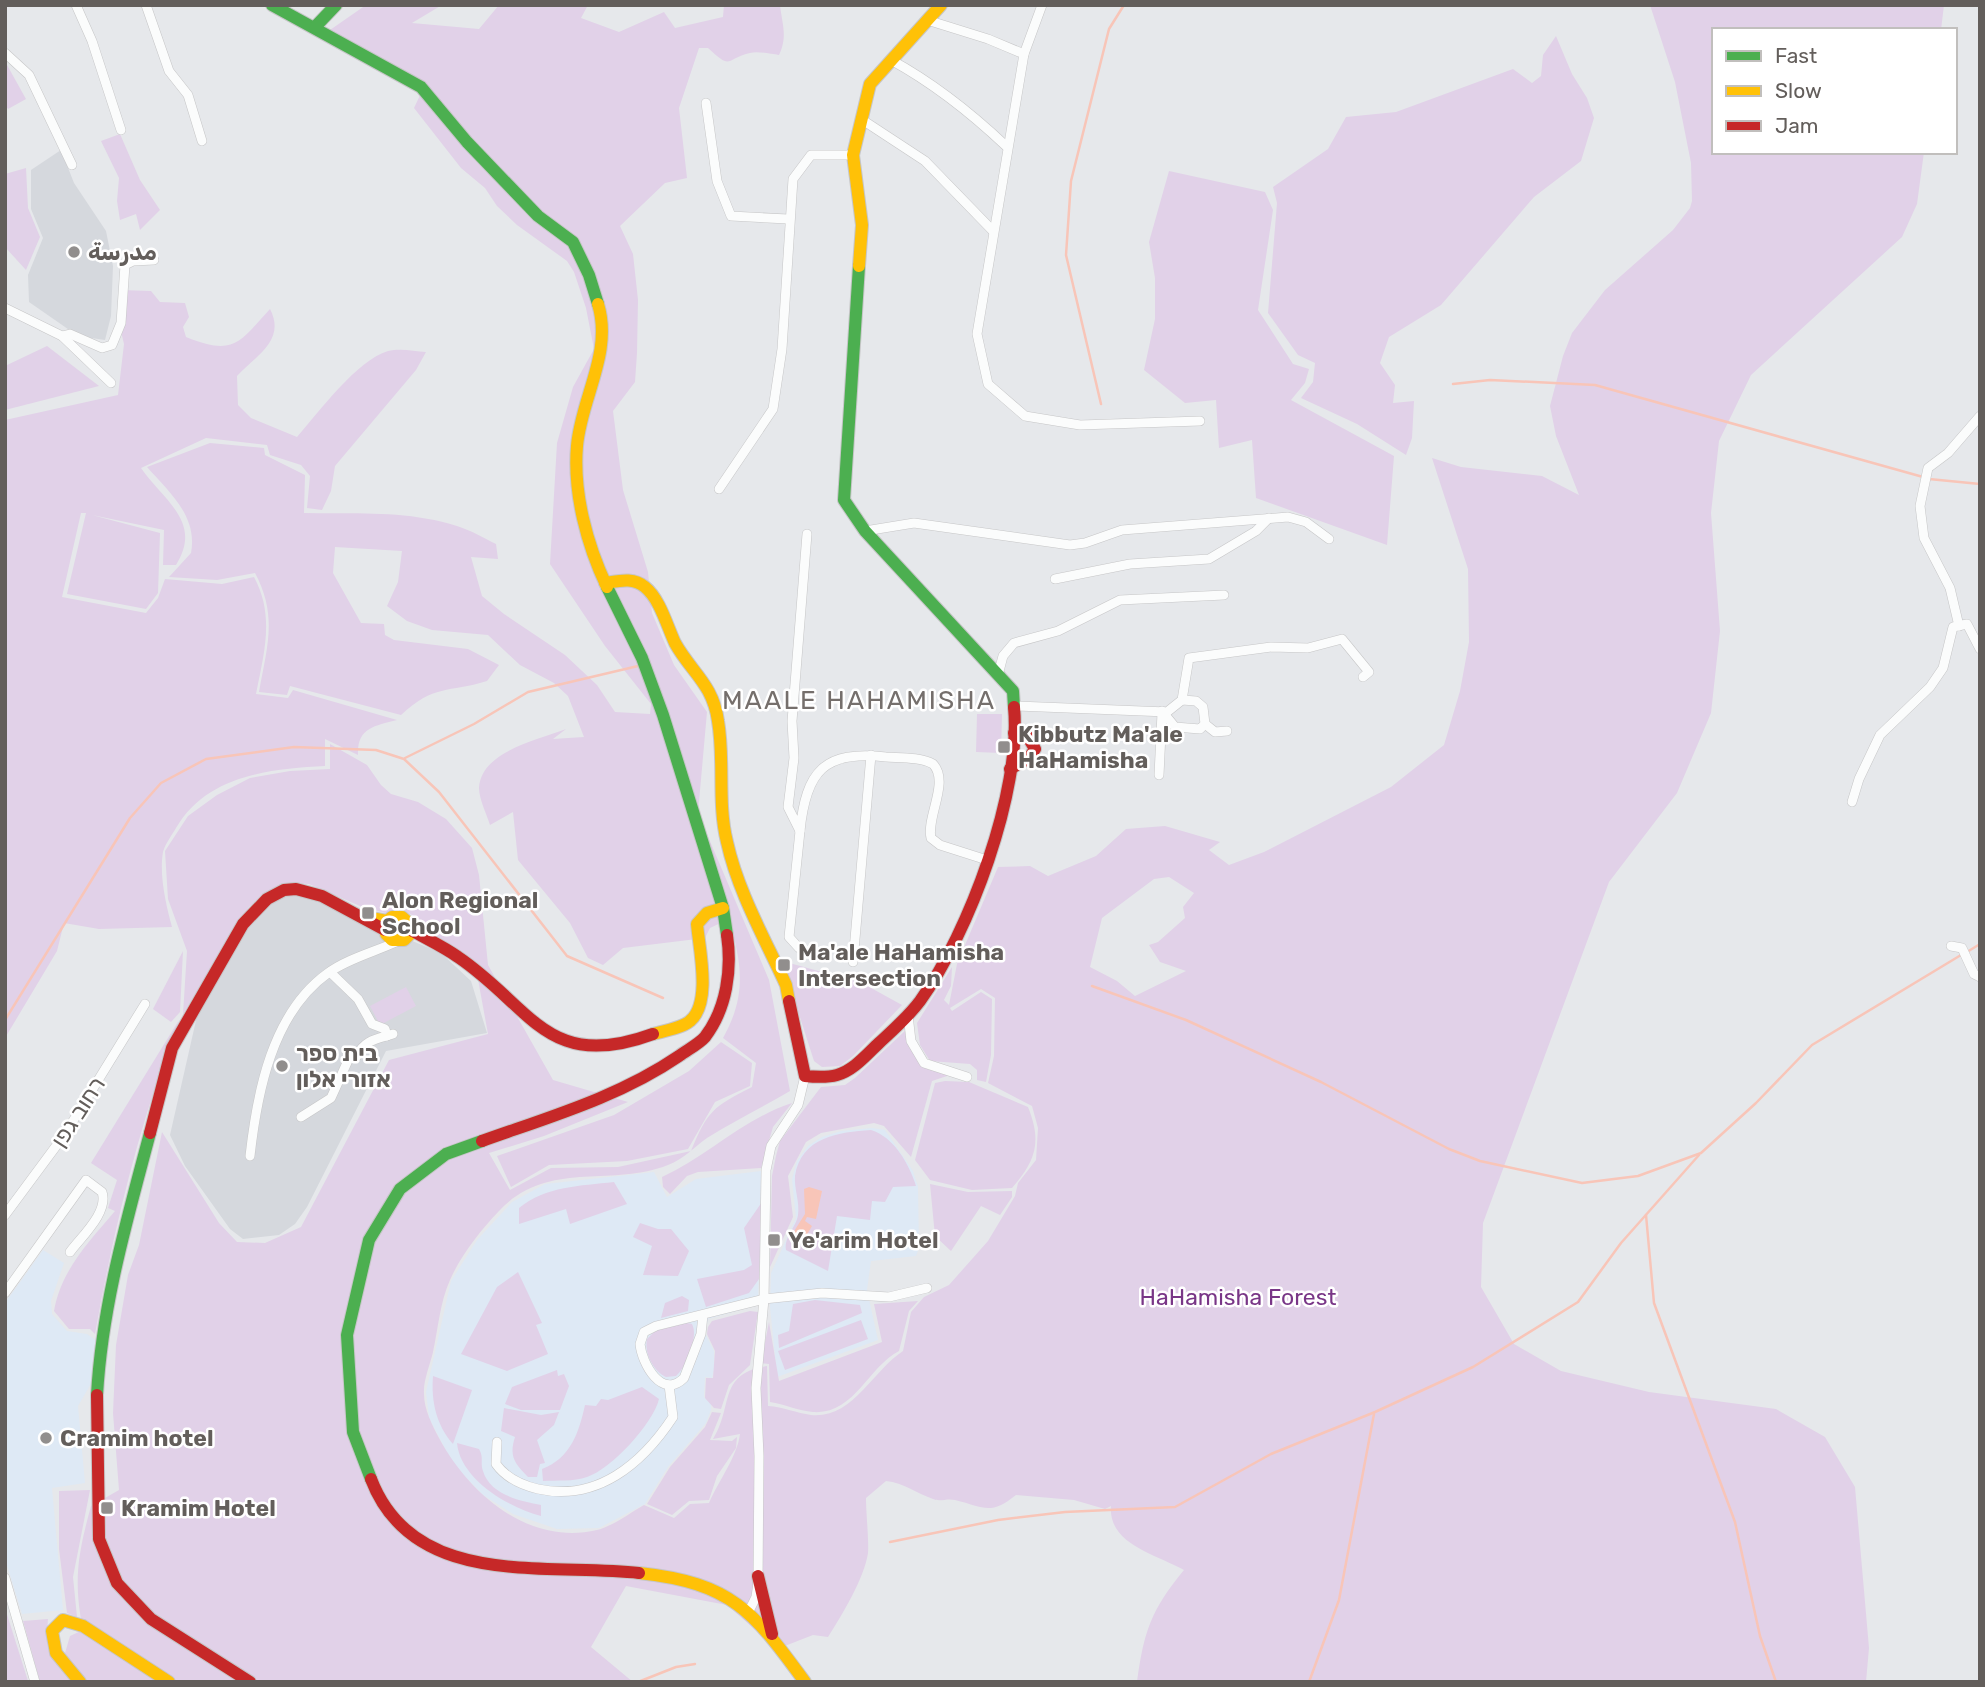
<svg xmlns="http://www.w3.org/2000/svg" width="1985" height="1687" font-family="Rubik,Cairo,'Noto Sans Hebrew',sans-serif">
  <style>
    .commercial { fill: #dee9f5 }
    .education { fill: #d5d8dd }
    .green { fill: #e1d1e8; fill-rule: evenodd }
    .water { fill: #f8c5b8 }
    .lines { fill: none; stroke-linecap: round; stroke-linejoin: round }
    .stream { stroke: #f8c5b8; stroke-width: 2.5 }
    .street-casing { stroke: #c6c6c7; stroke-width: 10 }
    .fast-casing { stroke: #c6c6c7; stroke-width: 14 }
    .slow-casing { stroke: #c6c6c7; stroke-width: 14 }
    .jam-casing { stroke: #c6c6c7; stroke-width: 14 }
    .street { stroke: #fbfcfc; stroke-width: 9 }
    .fast { stroke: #4caf50; stroke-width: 12 }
    .slow { stroke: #ffc107; stroke-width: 12 }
    .jam { stroke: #c62828; stroke-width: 12 }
    .poi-dot { fill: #918e8d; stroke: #fff; stroke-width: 2.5 }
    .labels { text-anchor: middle; stroke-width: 5; stroke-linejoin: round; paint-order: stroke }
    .poi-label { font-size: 23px; font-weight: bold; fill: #635e5b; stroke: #fff; text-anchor: start }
    .street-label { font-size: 23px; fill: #635e5b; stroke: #fff }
    .park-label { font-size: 23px; fill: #793687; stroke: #fff }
    .quarter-label { font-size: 26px; letter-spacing: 2px; fill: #756f6c; stroke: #fff }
  </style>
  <rect width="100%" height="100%" fill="#e6e8eb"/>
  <!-- commercial -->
  <g class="commercial">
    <polygon points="872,1128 885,1130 913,1171 918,1187 919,1248 916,1256 871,1261 867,1290 878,1340 777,1377 770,1307 771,1273 796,1218 792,1179 797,1161 808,1146 822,1137 841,1131"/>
    <polygon points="761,1171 758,1305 708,1319 705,1333 714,1351 714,1370 712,1378 705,1377 704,1397 711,1404 711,1410 706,1423 668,1467 645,1504 599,1528 557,1529 513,1514 483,1495 453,1464 429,1418 426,1392 451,1281 477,1240 512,1202 545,1184 654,1172 667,1197 696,1179"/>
    <polygon points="43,1250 64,1263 51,1301 52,1314 67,1331 87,1334 97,1341 92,1382 78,1406 85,1483 52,1488 63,1610 22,1614 5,1559 5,1303"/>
  </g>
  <!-- education -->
  <g class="education">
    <polygon points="61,150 74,183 106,231 113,266 111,316 105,340 78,336 29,302 28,275 43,238 31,209 31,170"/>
    <polygon points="288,896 305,896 441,953 471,981 487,1033 386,1051 307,1207 295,1224 279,1235 243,1239 230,1229 185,1166 170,1135 197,1016 245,930 272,902"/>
  </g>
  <!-- green -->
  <g class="green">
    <path d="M366,5H442L412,23L479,29L499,5H588L581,18L619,32L664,12L675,28L723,17L724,5H780C782,24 788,36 779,55C771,54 758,51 750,53C724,59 733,71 708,48H699L679,108L687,178L665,183L620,226L633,254L638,300L637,353L635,382L613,411L623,490L648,572L652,613L674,665L707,712L698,813L769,980L790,1091C763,1107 734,1121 707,1138C694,1147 684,1159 668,1165C609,1188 548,1159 499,1211C480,1231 461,1255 450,1280C440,1302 438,1329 433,1352C430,1365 423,1381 424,1394C424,1409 432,1425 439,1438C469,1494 529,1546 597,1530C613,1526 630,1513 644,1505L674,1518L690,1504L709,1503C719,1480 737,1457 740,1434L713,1439C734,1406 717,1374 767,1366L768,1406C783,1407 797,1413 811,1415C853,1419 872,1371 903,1351L911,1312L924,1297L949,1285L988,1241L1015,1196L1018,1183L1036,1160L1038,1128L1032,1106L988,1083L994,1056L995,998L981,989L950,1008L952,1011L981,992L992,999L991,1055L986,1082L977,1080V1070L970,1064L930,1061L920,1045L917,1023L952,967L951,986L944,1000L949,1005L957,964L998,867L1030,866L1048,876L1096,856L1126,829L1165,826L1220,842L1209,850L1229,865L1264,852L1391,787L1444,745L1460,691L1469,642L1468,569L1432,458L1461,467L1542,476L1579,495L1556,436L1550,406L1563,356L1572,333L1605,290L1673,230L1690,208L1692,201L1691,163L1675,82L1650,5H1944L1941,30H1714V152H1924L1917,204L1902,237L1751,375L1719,441L1711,513L1720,631L1711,713L1677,793L1609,882L1483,1223L1481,1287L1514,1344L1561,1371L1649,1392L1776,1409L1825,1437L1855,1487L1869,1648L1866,1682H1137C1144,1631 1151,1610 1184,1570C1155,1554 1108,1544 1111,1506L1105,1509L1074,1500L1016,1495C990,1516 984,1507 955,1500C947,1498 940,1502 933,1499C916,1493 904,1483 886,1481L866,1498C866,1512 869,1542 868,1553C864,1579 842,1615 828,1637L813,1635L777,1649L727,1605L626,1586L591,1647L633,1682H86L72,1668L65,1653L70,1636L83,1630C73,1580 78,1554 91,1506L119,1490L113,1413L116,1345L128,1275L139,1245L162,1132L219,1223L237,1242L265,1243L301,1227L389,1060L488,1034L475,963L435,937L416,917L402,910L385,913L360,906L309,884L283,883L249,907L183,1014L187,951L168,899L165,851L188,816L217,795L250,778L290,771L330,769V744L367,765L381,785L391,794L418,802L446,819L472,848L479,875L488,965L553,1080L628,1102L544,1136L489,1153L510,1190L551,1168L618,1167L691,1151C708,1110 713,1107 752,1087L756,1063L723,1038C747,995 742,964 729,919L710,928L705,938L623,948L603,965L588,958L570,923L518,860L513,812L490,825C487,815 479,799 479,788C481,751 538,740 566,729L553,739L584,737L568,696L554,683L520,665L488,635L432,630L407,621L387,606L398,582L402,551L335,547L333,573L361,623L384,624L385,635L394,640L468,649L499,665L487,681C448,693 434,684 401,715L290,686L287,695L259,692C267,647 278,616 255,573L217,580L169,577L191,553C198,516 169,492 147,467L210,443L264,448L265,455L305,475L304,513C355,514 407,510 457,526C470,530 484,538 496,544L498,559L471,557L482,596L504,614L565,655L597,685L615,712L650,714L651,704L605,646L550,564L557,443L573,387L594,349L586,308L574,272L567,261L517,225L497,206L485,188L461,168L414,108L423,89L330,30ZM1169,877L1194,893L1183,907L1185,918L1158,942L1149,945L1160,962L1186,971L1135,996L1117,981L1090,967L1102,918L1154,879Z"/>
    <polygon points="1556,36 1572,74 1587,98 1594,118 1581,161 1534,197 1441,305 1389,337 1380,363 1395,385 1393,403 1414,401 1412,438 1406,455 1357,424 1301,398 1313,382 1315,363 1298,355 1268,313 1277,203 1273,187 1328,149 1346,117 1396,112 1513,69 1532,83 1541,76 1543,55"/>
    <polygon points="7,65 26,99 8,109 5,104"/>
    <polygon points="120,134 140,180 160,210 140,230 136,214 120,220 117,201 119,178 101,141"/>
    <polygon points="26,168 28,208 40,237 26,270 5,247 5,174"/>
    <polygon points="1169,171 1265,192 1273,210 1258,310 1293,364 1309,369 1305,383 1291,400 1394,456 1387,545 1256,498 1252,440 1219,448 1216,400 1185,403 1144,370 1155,319 1155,278 1149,242"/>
    <path d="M120,290L151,291L160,302L185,303L189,317L183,327L186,337C234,356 238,344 270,309C286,340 257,355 237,376L238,405L251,418L297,437C319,412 357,360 388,351C400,348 414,351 426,352L416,370L335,466L331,491L322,510L307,508L310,476L301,465L270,455L267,445L206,438L141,468C164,501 203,522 176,565H163L164,530L92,515L160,533L158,593L146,609L67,594L86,513H81L62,597L146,613L158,598L165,579L222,584L254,577C275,616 264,653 256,694L288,698L293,690L397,720C374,726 357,728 358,755L325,739V766C269,769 207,775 176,828C172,835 165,844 163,852C159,875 166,905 172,927L99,929L64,923L57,951L5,1038V420L118,395L124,344L119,323Z"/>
    <polygon points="47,346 99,386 5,410 5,366"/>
    <polygon points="977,714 1002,714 1001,753 976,752"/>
    <polygon points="183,951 180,1012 171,1022 153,1009"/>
    <polygon points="782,961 862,983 902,1005 853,1056 840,1066 822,1067 814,1061"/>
    <polygon points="406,987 416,1006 380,1025 370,1006"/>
    <path d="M179,1020C140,1121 114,1227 95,1334L90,1329H69L54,1311C61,1270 89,1242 115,1211L108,1208L117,1180L91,1163Z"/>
    <path d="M907,1029C918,1061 917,1070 953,1074L932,1081L911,1157L884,1126L874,1123L821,1133L806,1142L788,1176L793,1217L770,1267L772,1176L776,1156L780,1141L821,1087L845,1085L855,1078Z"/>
    <polygon points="721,1042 752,1063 750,1086 715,1102 688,1149 627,1161 549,1165 511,1187 497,1156 614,1115 689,1071"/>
    <path d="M945,1081L969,1082L1028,1107C1042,1142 1036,1160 1012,1188L972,1190L930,1180L915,1160L935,1083Z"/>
    <path d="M792,1103L773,1127L761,1168L698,1172L687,1176L670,1194L663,1187L662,1177C708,1156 743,1119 792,1103Z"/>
    <path d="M871,1130C894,1137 909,1164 916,1186L893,1187L885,1202L872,1201L870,1220L837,1216L828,1271L786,1250C784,1236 796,1228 798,1215C800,1202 794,1189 795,1176C801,1137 839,1132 871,1130Z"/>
    <path d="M614,1182L627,1204L570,1224L566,1209L519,1224V1208C546,1186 580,1186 614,1182Z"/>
    <polygon points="930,1184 968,1192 1012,1191 1012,1197 1000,1215 981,1206 951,1251 935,1236"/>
    <polygon points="762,1202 759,1279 749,1293 706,1307 697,1279 744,1270 752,1265 744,1228"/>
    <polygon points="640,1223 658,1229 671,1229 689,1251 678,1276 643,1275 652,1246 633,1237"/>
    <polygon points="518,1272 542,1323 536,1325 548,1354 507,1371 461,1354 497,1287"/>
    <polygon points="682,1296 689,1300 688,1311 661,1318 665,1303"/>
    <polygon points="815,1300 860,1305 862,1313 779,1348 778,1335 789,1331 793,1304"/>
    <path d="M918,1301L909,1311L899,1351C868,1367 854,1415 813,1412C799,1411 784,1404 770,1402L769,1364L761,1363L769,1322L779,1381L882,1342L874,1304Z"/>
    <polygon points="750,1311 758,1312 750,1365 729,1385 721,1409 714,1408 705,1398 706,1378 713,1378 715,1351 707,1334 708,1327 712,1321"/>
    <polygon points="861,1320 868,1339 785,1370 778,1351"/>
    <path d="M687,1323L692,1324C699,1337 686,1367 676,1376L666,1377C653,1371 644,1353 647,1339L656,1330Z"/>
    <polygon points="557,1370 558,1376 564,1374 569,1386 560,1410 521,1410 505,1404 512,1387"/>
    <path d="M433,1376L472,1390L453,1444C436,1425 431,1401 433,1376Z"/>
    <path d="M642,1387L659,1399C653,1424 611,1469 587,1477C574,1482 556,1480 543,1481L542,1469C571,1458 579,1432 585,1405L596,1406L601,1399L608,1400Z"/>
    <path d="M504,1408L541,1415L559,1412L554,1425L537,1440L545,1463L540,1464L537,1477H528C514,1463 509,1456 515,1437L501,1431Z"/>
    <polygon points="712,1412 721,1413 710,1440 732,1441 737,1437 736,1448 717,1476 709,1500 689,1501 672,1515 647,1504 670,1467 705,1427"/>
    <path d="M457,1443L479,1449C484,1457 480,1463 483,1471C490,1495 521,1501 541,1505V1516C509,1508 460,1479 457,1443Z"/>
    <polygon points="90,1490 73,1577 77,1617 67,1613 59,1549 59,1491"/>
    <polygon points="5,1608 28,1681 28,1682 5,1682"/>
    <path d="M48,1619C45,1658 48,1652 73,1682H40L23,1621Z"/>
  </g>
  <!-- water -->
  <polygon class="water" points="809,1187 822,1191 816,1219 807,1217 805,1221 812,1226 802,1243 791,1236 805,1214 804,1189"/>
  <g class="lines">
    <!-- stream -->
    <g class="stream">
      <polyline points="1453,384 1490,380 1595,385 1923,477"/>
      <polyline points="1101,404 1066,255 1071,181 1109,29 1124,5"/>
      <polyline points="1929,479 1980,484"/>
      <polyline points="405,758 474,724 528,692 638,666"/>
      <polyline points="1967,952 1980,944"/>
      <polyline points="1092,986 1186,1020 1321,1082 1449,1149 1480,1161 1582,1183 1638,1176 1701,1153 1756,1103 1812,1045 1961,955"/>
      <polyline points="5,1020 130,818 161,783 206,759 294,747 376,750 404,759 439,792 567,956 663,998"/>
      <polyline points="1646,1215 1654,1303 1735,1522 1760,1636 1776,1682"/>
      <polyline points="890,1542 998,1520 1065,1512 1175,1507 1271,1454 1375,1412 1473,1367 1578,1302 1621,1243 1699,1155"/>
      <polyline points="638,1682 676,1667 695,1664"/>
      <polyline points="1309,1682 1339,1600 1374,1414"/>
    </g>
    <defs>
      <g id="street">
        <polyline points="76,5 92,41 121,130"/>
        <polyline points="146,5 169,71 188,95 202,141"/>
        <polyline points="1042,5 1024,54 977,334 988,384 1025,416 1080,425 1200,421"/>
        <polyline points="927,20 988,39 1024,54"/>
        <polyline points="5,53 29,75 72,165"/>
        <path d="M891,60C935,84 970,112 1006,146"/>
        <polyline points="706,103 717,181 731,216 788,219"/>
        <polyline points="861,119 925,161 993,231"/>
        <polyline points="5,308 62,336 111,383"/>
        <polyline points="62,336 70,334 102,348 112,345 121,323 125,265 133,261 154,260"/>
        <polyline points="719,489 773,409 782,349 793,179 811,155 853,155"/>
        <polyline points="865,531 914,523 1070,545 1085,543 1122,530 1288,517 1306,522 1329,539"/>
        <path d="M807,534L792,721L794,758L788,807L800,831C806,771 824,750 886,757C901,758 920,757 933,764C950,782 926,817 931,838L940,845L987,860"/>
        <polyline points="1055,579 1130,564 1209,559 1256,531 1269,518"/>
        <polyline points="1959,626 1950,588 1924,538 1920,506 1928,468 1948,453 1980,416"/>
        <polyline points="998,675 1003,656 1014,643 1058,631 1120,600 1224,595"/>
        <polyline points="1017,706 1167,712 1182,700 1189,658 1271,647 1308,648 1342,639 1369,672 1363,677"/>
        <polyline points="1162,711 1175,727 1200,729 1205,724 1203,707 1196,701 1182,700"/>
        <polyline points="1205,724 1215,732 1227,731"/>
        <polyline points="1159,775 1162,713"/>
        <polyline points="1852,802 1859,779 1880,735 1930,687 1943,668 1953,627 1967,624 1980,649"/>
        <polyline points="1951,946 1962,948 1974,974 1980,977"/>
        <polyline points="799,948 789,937 800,831"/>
        <polyline points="853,962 871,755"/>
        <polyline points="330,972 358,999 372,1024 385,1029 387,1036"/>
        <polyline points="908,1015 911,1041 924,1063 967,1077"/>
        <path d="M301,1117L331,1098L350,1056H357C364,1040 377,1039 393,1034"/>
        <path d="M250,1156C257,1093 272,1013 328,973C347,959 374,952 396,942"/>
        <polyline points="5,1215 65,1134 145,1004"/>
        <path d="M5,1293L86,1180L102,1192C109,1212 81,1237 70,1252"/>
        <path d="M703,1315L701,1334L684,1378C662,1400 642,1364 640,1344L644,1332L656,1326L764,1299L822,1293L889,1297L927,1288"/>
        <path d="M497,1442L496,1464C506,1478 521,1485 538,1489C597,1502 642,1464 673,1417L669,1385"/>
        <polyline points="5,1578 35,1682"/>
        <polyline points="748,1613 756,1597 758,1583 759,1456 756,1388 764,1299 766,1170 771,1146 798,1105 805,1076"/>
      </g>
      <g id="fast">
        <polyline points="272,5 421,87 467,142 538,216 573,242 589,275 598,304"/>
        <polyline points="315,27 336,5"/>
        <polyline points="859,266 844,500 865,531 1013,691 1014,707"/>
        <polyline points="607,587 642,658 663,715 723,908 727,935"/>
        <path d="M97,1395C102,1305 127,1220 150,1133"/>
        <polyline points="371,1479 353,1432 347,1335 369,1240 400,1189 446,1154 482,1141"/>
      </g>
      <g id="slow">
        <polyline points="859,266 862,225 853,155 870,84 941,5"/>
        <path d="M598,304C613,353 581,398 577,446C573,493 587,545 607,587"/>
        <path d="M605,583C619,581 633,577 645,587C660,599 667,626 675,643C691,672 713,684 718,721C725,761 717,802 727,842C738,892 765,939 786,985L789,1001"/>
        <polyline points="371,918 387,921 392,917 402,917 409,923 410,934 404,940 392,940 386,934 386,925"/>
        <path d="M653,1034C664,1031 682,1028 690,1021C712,1003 699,948 697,924L707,913L723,908"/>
        <path d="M639,1573C732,1583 753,1611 805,1682"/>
        <polyline points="80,1682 56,1653 52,1631 63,1620 83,1626 169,1682"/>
      </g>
      <g id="jam">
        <polyline points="1010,769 1029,758 1035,749 1025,732 1014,733"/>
        <path d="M411,930C427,939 444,947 458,957C532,1007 547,1073 653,1034"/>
        <path d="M789,1001L805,1076C815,1077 826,1078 837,1075C854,1070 866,1055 879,1043C893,1030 908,1017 920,1001C969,933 1022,791 1014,707"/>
        <polyline points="150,1133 172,1048 243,924 267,899 284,890 296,889 322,896 385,930"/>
        <path d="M482,1141C549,1117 619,1097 679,1056C687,1050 699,1044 705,1037C727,1008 732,969 727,935"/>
        <polyline points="97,1395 99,1539 117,1583 151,1619 250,1682"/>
        <path d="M371,1479C413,1589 544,1563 639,1573"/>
        <polyline points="758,1576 772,1634"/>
      </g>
    </defs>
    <!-- street casing -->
    <use href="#street" class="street-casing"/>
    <!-- fast casing -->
    <use href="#fast" class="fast-casing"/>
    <!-- slow casing -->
    <use href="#slow" class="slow-casing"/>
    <!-- jam casing -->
    <use href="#jam" class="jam-casing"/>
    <!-- street -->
    <use href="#street" class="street"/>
    <!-- fast -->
    <use href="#fast" class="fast"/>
    <!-- slow -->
    <use href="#slow" class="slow"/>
    <!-- jam -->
    <use href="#jam" class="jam"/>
  </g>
  <!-- markers -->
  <g class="poi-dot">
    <circle cx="74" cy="252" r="7"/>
    <rect x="997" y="740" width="14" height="14" rx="3.5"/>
    <rect x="361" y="906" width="14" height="14" rx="3.5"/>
    <rect x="777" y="958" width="14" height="14" rx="3.5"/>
    <circle cx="282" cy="1066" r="7"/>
    <rect x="767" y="1233" width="14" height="14" rx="3.5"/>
    <circle cx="46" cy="1438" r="7"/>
    <rect x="100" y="1501" width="14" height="14" rx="3.5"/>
  </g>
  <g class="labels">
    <!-- poi labels -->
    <g class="poi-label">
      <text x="88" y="260">مدرسة</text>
      <text x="1018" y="742">Kibbutz Ma'ale<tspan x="1018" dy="26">HaHamisha</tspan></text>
      <text x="382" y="908">Alon Regional<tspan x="382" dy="26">School</tspan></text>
      <text x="798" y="960">Ma'ale HaHamisha<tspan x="798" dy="26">Intersection</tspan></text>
      <text x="296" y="1061">בית ספר<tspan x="296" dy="26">אזורי אלון</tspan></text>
      <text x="788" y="1248">Ye'arim Hotel</text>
      <text x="60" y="1446">Cramim hotel</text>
      <text x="121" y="1516">Kramim Hotel</text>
    </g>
    <!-- street labels -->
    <g class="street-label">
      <text transform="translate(78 1112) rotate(-57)" y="8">רחוב גפן</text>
    </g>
    <!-- park labels -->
    <g class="park-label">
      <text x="1238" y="1305">HaHamisha Forest</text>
    </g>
    <!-- quarter labels -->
    <g class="quarter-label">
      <text x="859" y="709">MAALE HAHAMISHA</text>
    </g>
  </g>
  <!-- border -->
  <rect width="1985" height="1687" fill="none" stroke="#635e5b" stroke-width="14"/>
  <!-- legend -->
  <rect x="1712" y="28" width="245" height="126" fill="#ffffff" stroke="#c1bfbd" stroke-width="2"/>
  <rect x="1726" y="51" width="35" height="10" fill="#4caf50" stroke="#c1bfbd" stroke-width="2"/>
  <text x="1775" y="63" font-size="21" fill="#635e5b">Fast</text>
  <rect x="1726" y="86" width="35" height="10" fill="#ffc107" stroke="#c1bfbd" stroke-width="2"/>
  <text x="1775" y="98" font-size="21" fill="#635e5b">Slow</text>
  <rect x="1726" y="121" width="35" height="10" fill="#c62828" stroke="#c1bfbd" stroke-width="2"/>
  <text x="1775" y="133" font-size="21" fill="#635e5b">Jam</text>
</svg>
